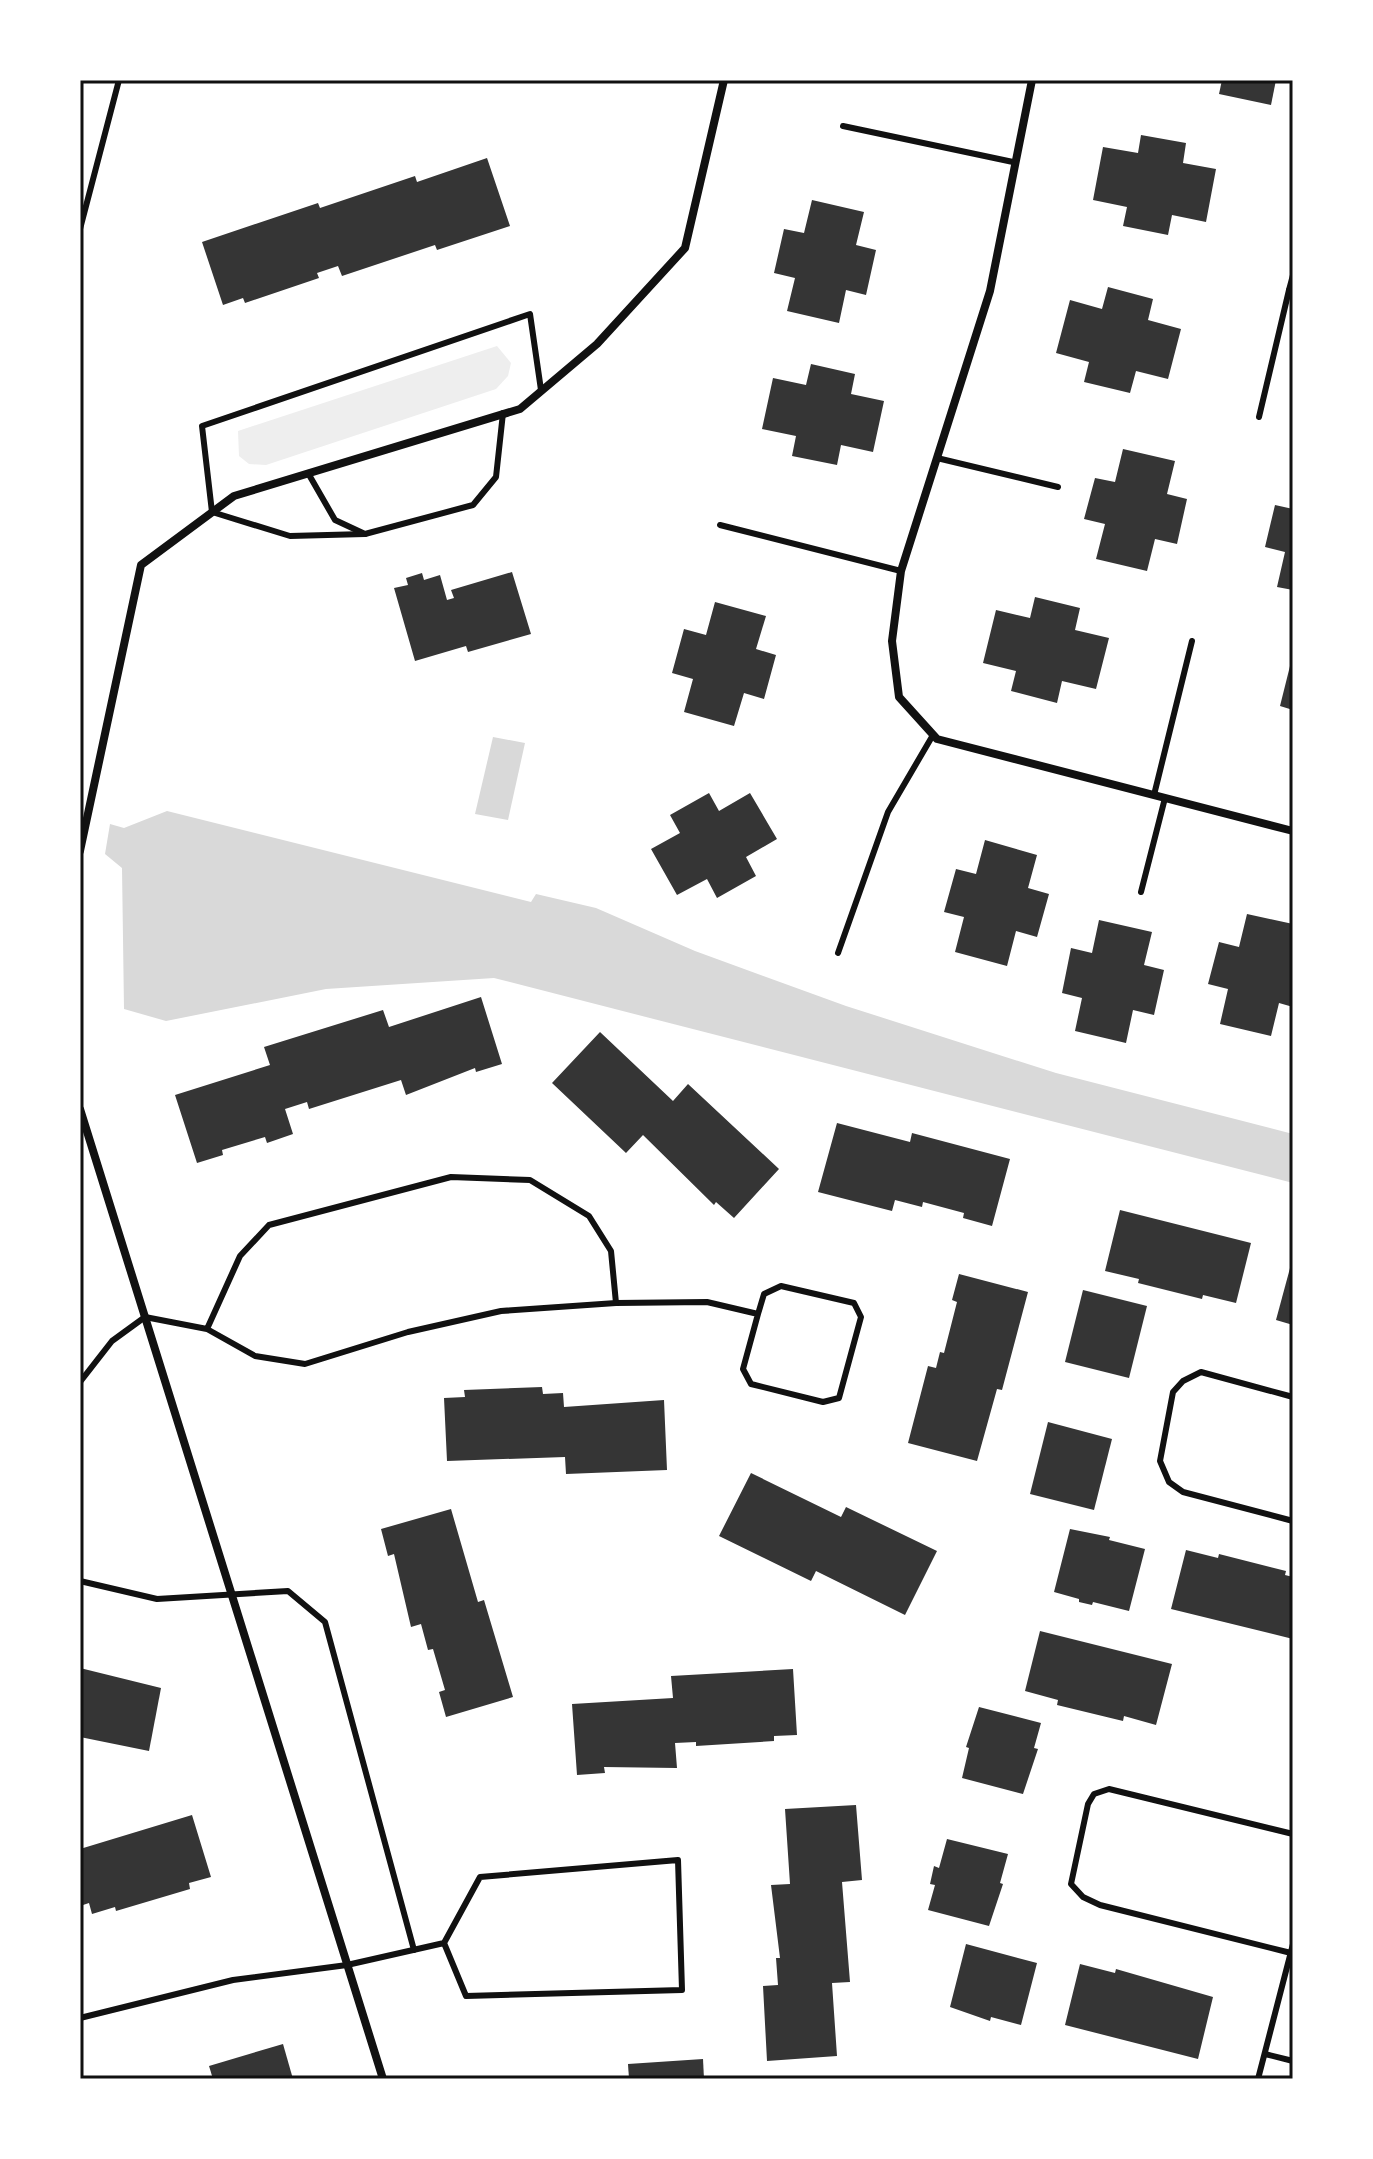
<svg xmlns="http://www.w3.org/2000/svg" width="1373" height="2159" font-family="'DM Sans',sans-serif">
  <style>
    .green { fill: #eee }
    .water { fill: #d9d9d9 }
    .building { fill: #353535 }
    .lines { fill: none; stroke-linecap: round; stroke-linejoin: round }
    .service { stroke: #111; stroke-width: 6 }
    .minor { stroke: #111; stroke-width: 8 }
    .neatline { fill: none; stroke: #111; stroke-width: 3 }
  </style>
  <rect width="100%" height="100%" fill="#fff"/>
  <!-- green -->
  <polygon class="green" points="497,346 511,363 508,376 496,389 266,465 249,464 239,456 238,431"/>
  <!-- water -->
  <g class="water">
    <polygon points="493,737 525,743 508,820 475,814"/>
    <polygon points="167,811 531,902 536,894 596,908 695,951 846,1006 1056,1073 1293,1134 1293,1183 494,978 326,989 166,1021 124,1009 122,868 105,854 110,824 124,828"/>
  </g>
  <!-- building -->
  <g class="building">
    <polygon points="1222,80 1276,80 1271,105 1219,94"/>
    <polygon points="1141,135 1186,143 1183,163 1216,169 1206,222 1172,215 1168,235 1123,226 1127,207 1093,200 1103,147 1138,153"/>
    <polygon points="487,158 510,226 437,250 435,245 342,276 338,266 317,273 319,278 245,303 243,298 223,305 202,242 318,203 320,208 415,176 417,182"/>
    <polygon points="812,200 864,212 856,245 876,250 866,295 846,290 839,323 787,311 795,278 774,273 784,229 804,233"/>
    <polygon points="1108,287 1153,299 1148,320 1181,329 1168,379 1136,371 1130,393 1084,382 1089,362 1056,353 1070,300 1102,309"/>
    <polygon points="811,364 855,374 851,394 884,401 873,452 841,445 837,465 792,456 796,436 762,429 773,378 806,385"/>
    <polygon points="1123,449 1175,461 1167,494 1187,499 1177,544 1155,539 1147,571 1096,559 1105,524 1084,519 1095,478 1115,482"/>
    <polygon points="1275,505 1293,509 1293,590 1277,587 1285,552 1265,547"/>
    <polygon points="512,572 531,634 468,652 466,646 415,661 394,588 408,585 406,578 422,573 424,580 440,575 447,600 454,598 451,590"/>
    <polygon points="1035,597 1080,608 1075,630 1109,638 1096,689 1062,681 1057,703 1011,691 1016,671 983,663 996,610 1030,618"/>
    <polygon points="715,602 766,616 756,649 776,655 764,699 744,693 734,726 684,712 693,679 672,673 684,629 706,635"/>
    <polygon points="1292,658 1293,658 1293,710 1280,706"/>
    <polygon points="709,793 719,811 750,793 777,839 746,857 756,876 717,898 707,879 677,895 651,849 680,833 670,815"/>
    <polygon points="985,840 1037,855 1028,888 1049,894 1037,937 1016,931 1007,966 955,952 964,917 944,912 956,869 976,874"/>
    <polygon points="1247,914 1293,924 1293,1007 1279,1003 1271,1036 1220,1024 1228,989 1208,984 1219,942 1239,947"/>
    <polygon points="1099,920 1152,932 1144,965 1164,970 1154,1015 1133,1010 1126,1043 1075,1031 1082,998 1062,993 1071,948 1092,953"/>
    <polygon points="481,997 502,1064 476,1072 475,1068 406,1095 401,1080 309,1109 307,1102 285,1109 293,1134 267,1143 265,1137 222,1150 223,1155 197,1163 175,1095 270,1065 264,1047 383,1010 389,1027"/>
    <polygon points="600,1032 673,1101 688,1084 779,1169 734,1218 716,1202 714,1205 643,1135 626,1153 552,1083"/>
    <polygon points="837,1123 910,1142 912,1133 1010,1159 992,1226 963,1218 964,1213 923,1202 922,1207 895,1200 892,1211 818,1192"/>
    <polygon points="1120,1210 1251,1243 1236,1303 1203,1295 1202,1299 1138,1283 1139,1279 1105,1271"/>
    <polygon points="1293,1257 1293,1325 1276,1320"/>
    <polygon points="959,1274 1028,1292 1002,1390 997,1389 977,1461 908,1443 928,1366 936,1368 940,1352 944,1353 957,1302 952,1300"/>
    <polygon points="1083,1290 1147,1306 1129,1378 1065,1362"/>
    <polygon points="542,1387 543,1394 563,1393 564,1407 664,1400 667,1470 566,1474 565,1457 447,1461 444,1398 465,1397 464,1390"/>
    <polygon points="1048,1422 1112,1439 1094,1510 1030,1494"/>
    <polygon points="751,1473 841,1517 846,1507 937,1551 905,1615 816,1571 811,1581 719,1536"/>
    <polygon points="451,1509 478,1602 484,1600 513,1697 446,1717 439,1692 445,1690 433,1649 428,1650 421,1624 411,1627 394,1554 388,1556 381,1529"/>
    <polygon points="1070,1529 1110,1537 1109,1540 1145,1549 1129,1611 1093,1602 1092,1605 1079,1602 1079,1599 1054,1592"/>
    <polygon points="1186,1550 1218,1558 1219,1554 1286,1571 1285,1575 1293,1577 1293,1639 1171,1609"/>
    <polygon points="1040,1631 1172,1664 1156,1725 1124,1716 1123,1721 1057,1705 1058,1700 1025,1691"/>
    <polygon points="80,1668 161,1688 149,1751 80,1737"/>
    <polygon points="793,1669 797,1735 774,1736 774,1741 696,1746 696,1742 675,1743 677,1768 604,1767 605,1773 577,1775 572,1704 673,1698 671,1676"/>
    <polygon points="979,1707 1041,1723 1034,1748 1038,1749 1023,1794 962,1778 969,1748 966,1747"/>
    <polygon points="856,1805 862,1880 842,1882 850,1982 832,1983 837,2056 767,2061 763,1986 778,1985 776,1958 780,1958 771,1885 790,1884 785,1809"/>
    <polygon points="192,1815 211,1877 189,1883 190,1889 116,1911 115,1907 92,1914 89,1903 80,1906 80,1849"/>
    <polygon points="947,1839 1008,1854 1000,1883 1003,1884 989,1926 928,1910 935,1885 930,1884 934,1866 939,1868"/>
    <polygon points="966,1944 1037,1963 1021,2025 991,2017 990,2021 950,2007"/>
    <polygon points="1080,1964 1115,1973 1116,1969 1213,1997 1198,2059 1065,2025"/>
    <polygon points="283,2044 293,2079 213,2079 209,2066"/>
    <polygon points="703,2059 704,2079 629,2079 628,2064"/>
  </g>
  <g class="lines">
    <!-- service -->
    <g class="service">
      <polyline points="843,126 1013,162"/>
      <polyline points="80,229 119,80"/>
      <polyline points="1289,290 1293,275"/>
      <polyline points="1259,417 1289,290 1293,291"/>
      <polyline points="937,458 1058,487"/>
      <polyline points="308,473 335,520 365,534 473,505 496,477 503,413"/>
      <polyline points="720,525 901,571"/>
      <polyline points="365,534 290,536 212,512 202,426 530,314 541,390"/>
      <polyline points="1154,795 1192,641"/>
      <polyline points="1141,892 1165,798"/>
      <polyline points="838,953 888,812 933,735"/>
      <polyline points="616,1303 707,1302 758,1314 743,1369 751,1384 823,1402 839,1398 861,1317 854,1303 781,1286 764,1294 758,1314"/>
      <polyline points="80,1382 112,1341 145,1317 207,1329 255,1356 305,1364 408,1332 501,1311 616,1303 611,1251 589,1216 530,1180 451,1177 269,1225 240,1256 207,1329"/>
      <polyline points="1293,1397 1201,1372 1183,1381 1173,1392 1160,1461 1169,1482 1183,1492 1293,1521"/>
      <polyline points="80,1581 157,1599 288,1591 325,1622 414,1950"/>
      <polyline points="1291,1953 1100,1905 1083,1897 1071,1884 1088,1804 1094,1794 1109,1789 1293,1834"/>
      <polyline points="80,2018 233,1980 347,1965 444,1943 466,1996 682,1990 678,1860 480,1877 444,1943"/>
      <polyline points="1265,2054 1293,2061"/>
      <polyline points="1258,2079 1293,1944"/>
    </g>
    <!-- minor -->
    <g class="minor">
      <polyline points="1032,80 990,291 901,571 892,641 899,697 937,739 1293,831"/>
      <polyline points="80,851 141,565 234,496 520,409 597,344 685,248 724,80"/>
      <polyline points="80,1109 383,2079"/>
    </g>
  </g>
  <!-- border -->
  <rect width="1373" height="2159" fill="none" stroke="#ffffff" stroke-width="164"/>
  <rect x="82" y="82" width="1209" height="1995" class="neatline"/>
</svg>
